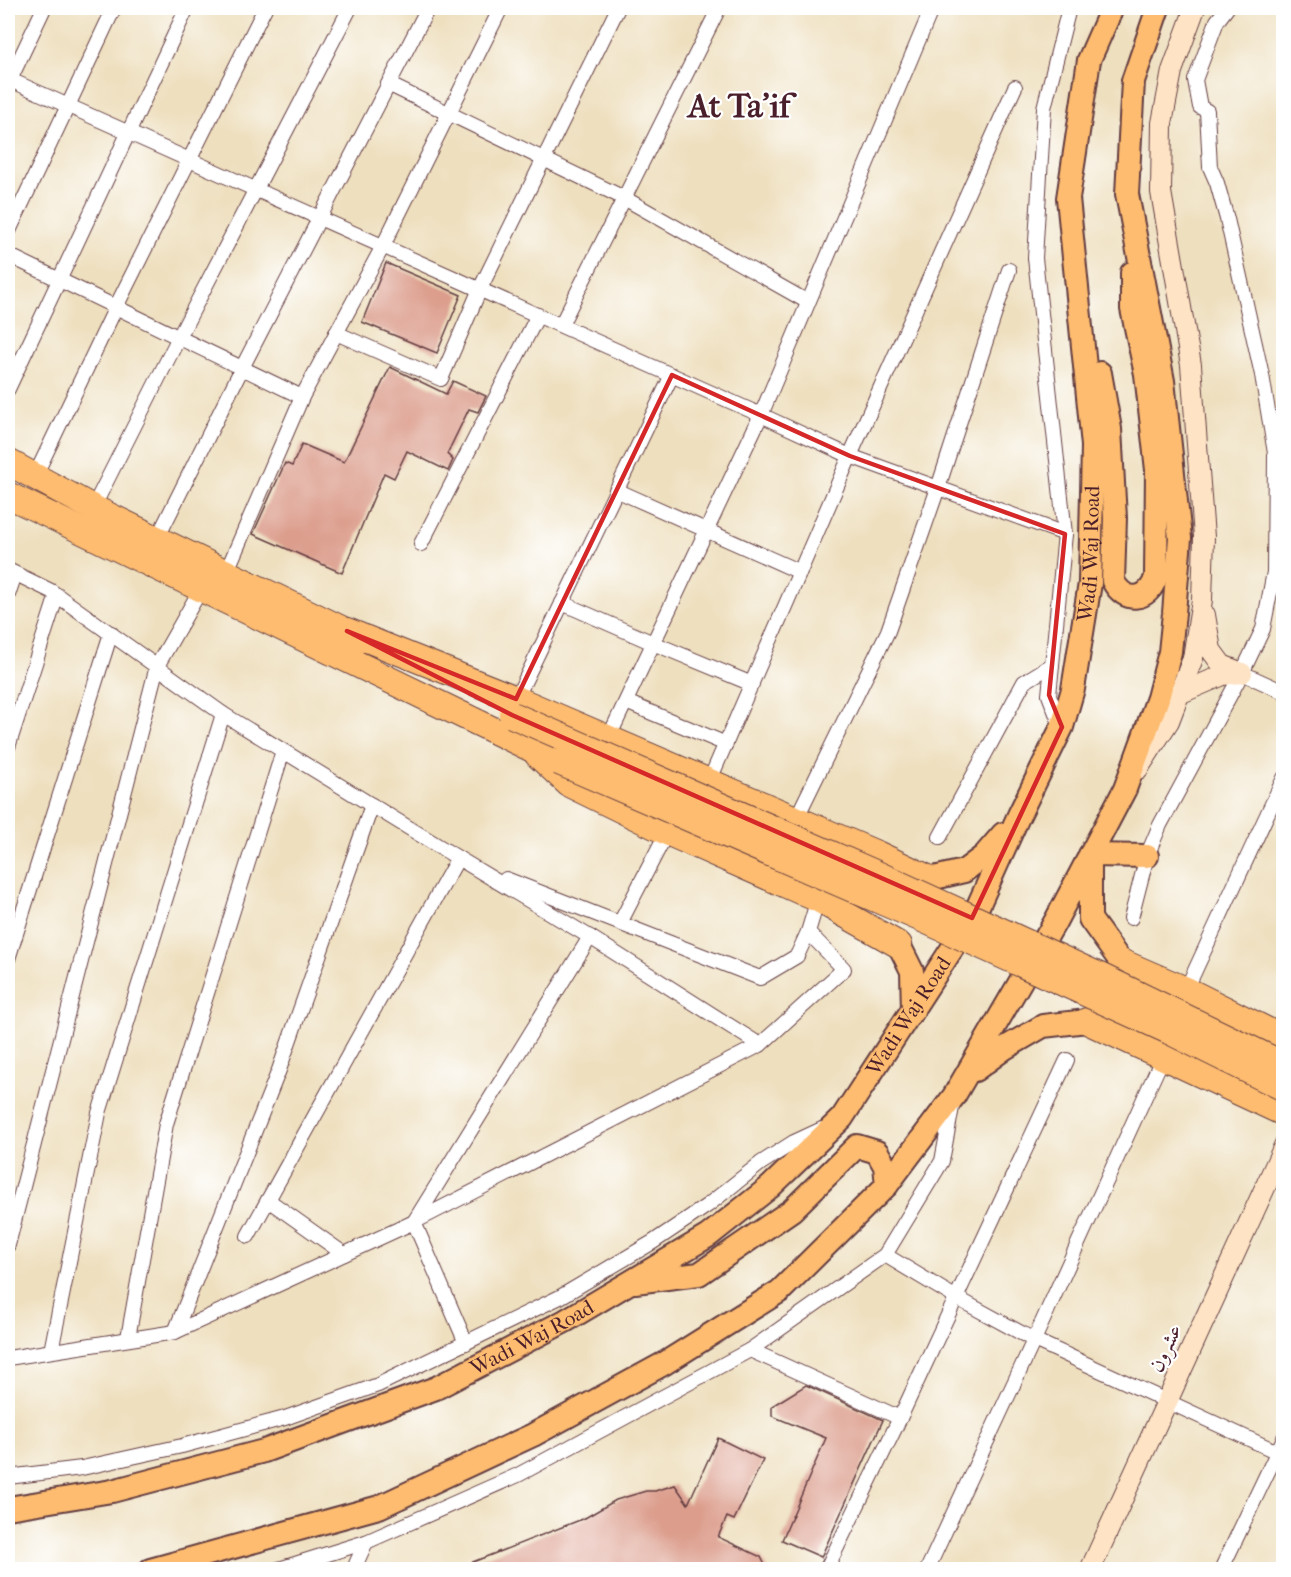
<svg xmlns="http://www.w3.org/2000/svg" width="1291" height="1577" font-family="'IM FELL French Canon',Amiri,serif">
  <style>
    .building { fill: #dc9d8c }
    .lines { fill: none; stroke-linecap: round; stroke-linejoin: round }
    .street-casing { stroke: #633c41; stroke-width: 16 }
    .secondary-casing { stroke: #633c41; stroke-width: 22 }
    .primary-casing { stroke: #633c41; stroke-width: 26 }
    .highway-casing { stroke: #633c41; stroke-width: 28 }
    .street { stroke: #fff; stroke-width: 14 }
    .secondary { stroke: #fee4c5; stroke-width: 20 }
    .primary { stroke: #fdbc6f; stroke-width: 22 }
    .highway { stroke: #fdbc6f; stroke-width: 26 }
    .highway-bridge-casing { stroke: #633c41; stroke-width: 28; stroke-linecap: butt }
    .highway-bridge { stroke: #fdbc6f; stroke-width: 26 }
    .marked { fill: none; stroke: #d62828; stroke-width: 4.5; stroke-linejoin: round }
    .labels { text-anchor: middle; stroke-width: 4.5; stroke-linejoin: round; paint-order: stroke }
    .street-label { font-size: 21px; fill: #4a1f2b; stroke: #fff }
    .town-label { font-size: 33px; font-weight: bold; fill: #4a1f2b; stroke: #fff }
  </style>
  <rect width="100%" height="100%" fill="#fff"/>
  <filter id="ink" filterUnits="userSpaceOnUse"><feTurbulence type="fractalNoise" baseFrequency=".0167" numOctaves="2"/><feDisplacementMap in="SourceGraphic" scale="12" xChannelSelector="R" yChannelSelector="G"/><feConvolveMatrix kernelMatrix="1 2 1 2 8 2 1 2 1" color-interpolation-filters="sRGB"/></filter>
  <filter id="wash" filterUnits="userSpaceOnUse"><feTurbulence type="fractalNoise" baseFrequency=".008" numOctaves="4" result="noise"/><feDisplacementMap in="SourceGraphic" scale="24" xChannelSelector="R" yChannelSelector="G"/><feGaussianBlur stdDeviation="1.35" result="paint"/><feColorMatrix in="noise" values="0 0 0 0 0 0 0 0 0 0 0 0 0 0 0 0 0 1.4 0 .05"/><feComposite in="paint" operator="in"/></filter>
  <g filter="url(#wash)">
    <rect width="100%" height="100%" fill="#eedfbe"/>
    <g id="blocks">
      <!-- building -->
      <g class="building">
        <polygon points="386,263 461,295 437,353 362,322"/>
        <polygon points="390,367 446,394 453,381 486,396 478,412 469,409 447,454 453,460 448,471 407,451 394,478 384,473 342,573 253,534 285,463 292,466 302,444 344,462"/>
        <polygon points="806,1385 883,1420 821,1557 782,1540 826,1438 772,1416 772,1406"/>
        <polygon points="718,1438 763,1460 734,1520 727,1517 718,1537 761,1557 767,1569 455,1569 585,1518 616,1500 646,1491 655,1491 675,1485 688,1504"/>
      </g>
    </g>
  </g>
  <g filter="url(#ink)">
    <use href="#blocks" fill-opacity="0" stroke="#633c41" stroke-width="1.5"/>
    <g class="lines">
      <defs>
        <g id="street">
          <polyline points="8,79 761,415 850,456 1065,534"/>
          <polyline points="8,84 44,8"/>
          <polyline points="388,84 624,198 808,302"/>
          <polyline points="8,233 114,8"/>
          <polyline points="8,255 302,397"/>
          <polyline points="561,325 719,8"/>
          <polyline points="336,333 441,379 480,289 618,8"/>
          <polyline points="8,389 187,8"/>
          <polyline points="35,476 116,307 265,8"/>
          <polyline points="616,490 800,572"/>
          <polyline points="93,508 179,337 350,8"/>
          <polyline points="157,539 242,368 428,8"/>
          <polyline points="421,544 538,315"/>
          <polyline points="8,570 51,591 223,714 458,858 590,937 760,1045"/>
          <polyline points="226,573 302,397 383,246 501,8"/>
          <polyline points="8,595 15,574"/>
          <polyline points="562,603 653,643 752,684"/>
          <polyline points="1242,673 1284,692"/>
          <polyline points="516,699 672,375"/>
          <polyline points="626,702 726,744"/>
          <polyline points="1061,726 1049,695 1065,534 1035,258 1044,108 1069,8"/>
          <polyline points="608,739 761,415 932,8"/>
          <polyline points="8,747 57,595"/>
          <polyline points="709,782 850,456 1015,87"/>
          <polyline points="796,819 888,631 938,488 1009,270"/>
          <polyline points="940,837 1024,682 1052,665"/>
          <polyline points="506,879 760,978 797,956 808,932 818,899"/>
          <polyline points="1131,918 1147,856 1160,825 1242,673 1263,629 1274,572 1275,453 1262,375 1227,219 1217,183 1210,167 1207,111 1200,107 1195,80 1217,21 1227,8"/>
          <polyline points="620,923 667,832"/>
          <polyline points="8,959 111,633"/>
          <polyline points="1186,990 1284,778"/>
          <polyline points="268,1200 344,1254"/>
          <polyline points="248,1236 458,858"/>
          <polyline points="8,1245 157,666 201,589"/>
          <polyline points="885,1255 955,1297 1034,1340 1284,1455"/>
          <polyline points="175,1332 279,1070 372,805"/>
          <polyline points="128,1338 166,1124 283,751"/>
          <polyline points="466,1343 414,1222 590,937"/>
          <polyline points="750,1350 900,1418"/>
          <polyline points="51,1351 99,1113 223,714"/>
          <polyline points="8,1358 175,1332 414,1222 760,1045 844,969 808,932"/>
          <polyline points="8,1477 82,1468 182,1446 285,1418 378,1385 560,1297 653,1242 708,1205 761,1163 794,1142 822,1129"/>
          <polyline points="276,1570 366,1542 518,1475 750,1350 885,1255 942,1161 953,1102"/>
          <polyline points="356,1570 356,1564 366,1542"/>
          <polyline points="826,1570 900,1418 1067,1060"/>
          <polyline points="927,1570 1034,1340 1163,1057"/>
          <polyline points="1221,1570 1284,1438"/>
        </g>
        <g id="secondary">
          <polyline points="1205,615 1211,650 1222,665 1242,673"/>
          <polyline points="1179,694 1223,675 1241,673"/>
          <polyline points="1138,769 1169,721 1193,658 1202,600 1204,537 1191,365 1161,192 1162,123 1172,71 1195,8"/>
          <polyline points="1090,1570 1284,1146"/>
        </g>
        <g id="primary">
          <path d="M1100,373L1110,429L1115,518L1113,581C1125,604 1149,601 1156,577L1157,470L1146,374L1132,309V273"/>
          <polyline points="930,879 964,871 984,856 1003,834"/>
          <polyline points="899,945 912,971 913,1011"/>
          <polyline points="1121,962 1090,919 1090,855 1147,856"/>
          <polyline points="975,1070 1005,1048 1043,1026 1087,1021"/>
          <polyline points="635,1282 699,1274 792,1210 857,1146 877,1152 885,1166 887,1185"/>
          <path id="s1" d="M8,1508L112,1491L264,1451L436,1388L565,1321L708,1236L770,1187L842,1118L974,915L1019,815L1062,727L1073,689L1090,583L1093,446L1068,198L1089,60L1112,8"/>
          <polyline points="150,1570 379,1507 533,1435 665,1363 780,1291 887,1185 954,1096 1055,922 1125,789 1158,698 1170,652 1174,613 1180,538 1163,381 1127,194 1133,81 1158,8"/>
        </g>
        <g id="highway">
          <polyline points="8,462 93,508 362,639"/>
          <polyline points="8,495 559,762"/>
          <polyline points="347,631 516,699 877,854 930,879"/>
          <polyline points="538,755 569,784 667,832 818,899 899,945"/>
          <polyline points="1121,962 1186,990 1284,1039"/>
          <polyline points="1087,1021 1284,1113"/>
        </g>
      </defs>
      <!-- street casing -->
      <use href="#street" class="street-casing"/>
      <!-- secondary casing -->
      <use href="#secondary" class="secondary-casing"/>
      <!-- primary casing -->
      <use href="#primary" class="primary-casing"/>
      <!-- highway casing -->
      <use href="#highway" class="highway-casing"/>
      <!-- street -->
      <use href="#street" class="street"/>
      <!-- secondary -->
      <use href="#secondary" class="secondary"/>
      <!-- primary -->
      <use href="#primary" class="primary"/>
      <!-- highway -->
      <use href="#highway" class="highway"/>
      <defs>
        <g id="highway-bridge">
          <polyline points="512,715 877,874 1102,977 1284,1065"/>
          <polyline points="559,762 929,922 1169,1031 1284,1088"/>
        </g>
      </defs>
      <!-- highway-bridge casing -->
      <use href="#highway-bridge" class="highway-bridge-casing"/>
      <!-- highway-bridge -->
      <use href="#highway-bridge" class="highway-bridge"/>
    </g>
  </g>
  <!-- marked area -->
  <path class="marked" d="M672,375L850,456L1065,534L1049,695L1062,727L972,918L512,715L347,631L516,699Z"/>
  <g class="labels">
    <!-- street labels -->
    <g class="street-label">
      <text dy="7" stroke="none"><textPath href="#s1" startOffset="1562">Wadi Waj Road</textPath></text>
      <text dy="7" stroke="none"><textPath href="#s1" startOffset="1058">Wadi Waj Road</textPath></text>
      <text dy="7" stroke="none"><textPath href="#s1" startOffset="554">Wadi Waj Road</textPath></text>
      <text transform="translate(1165 1348) rotate(-65)" y="7">عشرون</text>
    </g>
    <!-- town labels -->
    <g class="town-label">
      <text x="739" y="117">At Ta'if</text>
    </g>
  </g>
  <!-- margin -->
  <rect width="1291" height="1577" fill="none" stroke="#fff" stroke-width="30"/>
</svg>
